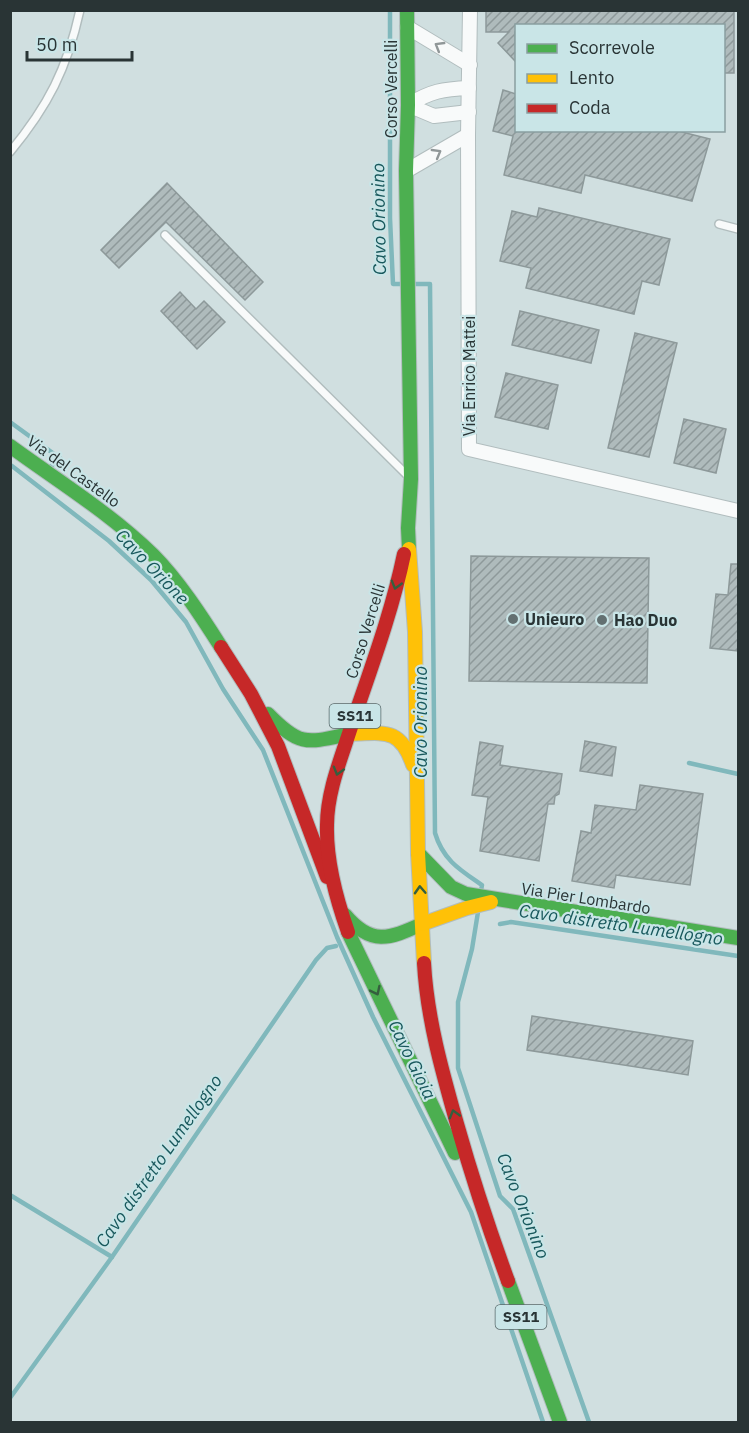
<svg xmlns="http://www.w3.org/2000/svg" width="749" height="1433" font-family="'IBM Plex Sans',sans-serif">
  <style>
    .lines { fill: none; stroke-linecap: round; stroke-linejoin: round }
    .stream { stroke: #80b8bc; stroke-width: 4.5 }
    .building { fill: url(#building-hatch); stroke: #8d999a; stroke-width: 1.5 }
    .lane-casing { stroke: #b1bdbe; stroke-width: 10 }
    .street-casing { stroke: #b1bdbe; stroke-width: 16 }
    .fast-casing { stroke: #b1bdbe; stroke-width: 16 }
    .slow-casing { stroke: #b1bdbe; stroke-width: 16 }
    .jam-casing { stroke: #b1bdbe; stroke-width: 16 }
    .lane { stroke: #f8fafa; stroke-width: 7 }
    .street { stroke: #f8fafa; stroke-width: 14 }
    .fast { stroke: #4caf50; stroke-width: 14 }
    .slow { stroke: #ffc107; stroke-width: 14 }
    .jam { stroke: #c62828; stroke-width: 14 }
    .oneway { stroke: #909798 }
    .oneway2 { stroke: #355f3e }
    .poi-dot { fill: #637071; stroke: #c9e5e7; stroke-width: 2 }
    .labels { text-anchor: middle; stroke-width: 4.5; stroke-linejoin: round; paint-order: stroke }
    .shield { fill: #c9e5e7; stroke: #59696a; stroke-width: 1.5 }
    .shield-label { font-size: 15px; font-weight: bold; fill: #293435 }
    .street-label { font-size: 16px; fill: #293435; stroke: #c9e5e7 }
    .poi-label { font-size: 16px; font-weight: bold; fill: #293435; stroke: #c9e5e7; text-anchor: start }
    .water-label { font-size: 18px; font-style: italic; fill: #18585c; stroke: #c9e5e7 }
  </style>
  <defs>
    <pattern id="building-hatch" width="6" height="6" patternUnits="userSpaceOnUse" patternTransform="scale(1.5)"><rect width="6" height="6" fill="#afbbbc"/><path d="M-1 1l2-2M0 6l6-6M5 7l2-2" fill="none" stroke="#8e999a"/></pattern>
  </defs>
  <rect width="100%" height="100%" fill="#d0dfe0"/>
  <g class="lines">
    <!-- stream -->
    <g class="stream">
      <polyline points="390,10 390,218 393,284 402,284"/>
      <path d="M413,284H430L435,833C443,860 460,870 482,885L481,891"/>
      <polyline points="10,422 61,459 48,468"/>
      <polyline points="12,466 109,541 151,580 186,622 223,689 263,750 337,937 373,1017 471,1212 543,1422"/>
      <polyline points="689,763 738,774"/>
      <polyline points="478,912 472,949 458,1002 458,1068 500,1196 513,1209 589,1422"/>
      <polyline points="500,924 511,922 738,956"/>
      <polyline points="10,1195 112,1257"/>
      <polyline points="10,1398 112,1257 316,960 327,948 336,946"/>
    </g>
  </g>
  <!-- building -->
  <g class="building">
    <polygon points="486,10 734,10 734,73 723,73 723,26 516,26 516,32 515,32 516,62 498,43 509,32 486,32"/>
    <polygon points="503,90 516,94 516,130 674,130 710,139 692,201 585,175 581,193 504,175 513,136 493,131"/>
    <polygon points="167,183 263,282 245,300 166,222 119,268 101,250"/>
    <polygon points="539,208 670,239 659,285 642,281 634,314 526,288 531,268 500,261 512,211 537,217"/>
    <polygon points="180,292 196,309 204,301 225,322 197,349 161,311"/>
    <polygon points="520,311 599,330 591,363 512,345"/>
    <polygon points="635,333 677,343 649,457 608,448"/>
    <polygon points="506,373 558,385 548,429 495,417"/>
    <polygon points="684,419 726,429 716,473 674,463"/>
    <polygon points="471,556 649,558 647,683 469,681"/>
    <polygon points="731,564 738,564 738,651 710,648 716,594 728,595"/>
    <polygon points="585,741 616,747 612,776 580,771"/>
    <polygon points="480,742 503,746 500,765 562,774 559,794 555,796 554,804 548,804 539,861 480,851 488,797 472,795"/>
    <polygon points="640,785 703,794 690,885 616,875 614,888 572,881 581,831 591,833 595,805 636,810"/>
    <polygon points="532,1016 693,1041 688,1075 527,1050"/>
  </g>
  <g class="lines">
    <defs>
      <g id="lane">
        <path d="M10,152C48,106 67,69 80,10"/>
        <polyline points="719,224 738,229"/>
        <polyline points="165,235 407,475"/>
      </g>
      <g id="street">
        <polyline points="470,10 468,135 469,449 738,511"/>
        <polyline points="407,27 470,65"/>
        <path d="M408,105C431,91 443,89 469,88"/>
        <polyline points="408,105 434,116 469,112"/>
        <polyline points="406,171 468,135"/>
      </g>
      <g id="fast">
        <polyline points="407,10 408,105 406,171 411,479 408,528 409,549"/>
        <path d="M10,446C58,481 110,513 153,555C178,580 202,617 221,647"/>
        <path d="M268,714C300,747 307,743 349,734"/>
        <polyline points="418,853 451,887 466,894 738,938"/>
        <path d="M345,915C371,946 389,939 422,924"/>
        <polyline points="348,932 455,1153"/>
        <polyline points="508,1281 560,1422"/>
      </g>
      <g id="slow">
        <polyline points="409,549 415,632 418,853 424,963"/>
        <path d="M349,734C384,733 400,727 413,765"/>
        <polyline points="422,924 467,908 491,902"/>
      </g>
      <g id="jam">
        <polyline points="221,647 251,694 278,746 327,877"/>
        <path d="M348,932C336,898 326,862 327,825C327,791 342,756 352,724C371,668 392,612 404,554"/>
        <path d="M424,963C427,1018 442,1071 457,1124C472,1177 489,1229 508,1281"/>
      </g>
    </defs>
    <!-- lane casing -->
    <use href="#lane" class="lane-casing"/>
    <!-- street casing -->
    <use href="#street" class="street-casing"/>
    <!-- fast casing -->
    <use href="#fast" class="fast-casing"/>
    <!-- slow casing -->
    <use href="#slow" class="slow-casing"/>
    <!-- jam casing -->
    <use href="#jam" class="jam-casing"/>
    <!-- lane -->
    <use href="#lane" class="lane"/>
    <!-- street -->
    <use href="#street" class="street"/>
    <!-- fast -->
    <use href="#fast" class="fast"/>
    <!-- slow -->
    <use href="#slow" class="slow"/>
    <!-- jam -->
    <use href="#jam" class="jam"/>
  </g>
  <!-- one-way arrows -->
  <defs><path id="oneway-chevron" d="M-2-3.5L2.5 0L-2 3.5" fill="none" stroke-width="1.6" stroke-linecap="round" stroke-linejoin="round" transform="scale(1.5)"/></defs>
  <g class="oneway">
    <use href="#oneway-chevron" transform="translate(439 46) rotate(-149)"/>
    <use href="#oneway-chevron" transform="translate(437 153) rotate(-30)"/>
  </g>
  <g class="oneway2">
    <use href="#oneway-chevron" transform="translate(396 585) rotate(106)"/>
    <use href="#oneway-chevron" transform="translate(338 771) rotate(106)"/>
    <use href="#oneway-chevron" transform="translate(420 890) rotate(-93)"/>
    <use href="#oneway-chevron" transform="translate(376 991) rotate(64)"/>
    <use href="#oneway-chevron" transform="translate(454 1114) rotate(-106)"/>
  </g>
  <!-- markers -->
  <g class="poi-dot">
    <circle cx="513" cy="619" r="6"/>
    <circle cx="602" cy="620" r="6"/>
  </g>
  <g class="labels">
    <!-- shield labels -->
    <g class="shield">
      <rect x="329.5" y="704" width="51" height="24" rx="4.5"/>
      <rect x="495.5" y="1305" width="51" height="24" rx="4.5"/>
    </g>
    <g class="shield-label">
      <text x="355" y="721">SS11</text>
      <text x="521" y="1322">SS11</text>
    </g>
    <!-- street labels -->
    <g class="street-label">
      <text transform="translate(391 89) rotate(-90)" y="6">Corso Vercelli</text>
      <text transform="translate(469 376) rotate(-90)" y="6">Via Enrico Mattei</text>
      <text transform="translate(74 471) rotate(36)" y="6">Via del Castello</text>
      <text transform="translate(365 631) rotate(-73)" y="6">Corso Vercelli</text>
      <text transform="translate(586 898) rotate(9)" y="6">Via Pier Lombardo</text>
    </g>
    <!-- poi labels -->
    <g class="poi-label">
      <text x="525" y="625">Unieuro</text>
      <text x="614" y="626">Hao Duo</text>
    </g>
    <!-- water labels -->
    <g class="water-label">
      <text transform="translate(379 219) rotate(-91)" y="6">Cavo Orionino</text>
      <text transform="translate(152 567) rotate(46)" y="6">Cavo Orione</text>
      <text transform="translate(421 722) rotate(-90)" y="6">Cavo Orionino</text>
      <text transform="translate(621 925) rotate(8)" y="6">Cavo distretto Lumellogno</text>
      <text transform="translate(412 1060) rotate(64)" y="6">Cavo Gioia</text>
      <text transform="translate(159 1161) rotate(-55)" y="6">Cavo distretto Lumellogno</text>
      <text transform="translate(523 1206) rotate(68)" y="6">Cavo Orionino</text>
    </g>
  </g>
  <!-- border -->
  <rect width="749" height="1433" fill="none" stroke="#293435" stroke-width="24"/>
  <!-- legend -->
  <rect x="515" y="24" width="210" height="108" fill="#c9e5e7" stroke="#899ea0" stroke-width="1.5"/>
  <rect x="527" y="44" width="30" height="9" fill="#4caf50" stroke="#899ea0" stroke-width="1.5"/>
  <text x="569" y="54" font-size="18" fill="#293435">Scorrevole</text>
  <rect x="527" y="74" width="30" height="9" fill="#ffc107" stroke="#899ea0" stroke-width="1.5"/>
  <text x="569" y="84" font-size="18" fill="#293435">Lento</text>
  <rect x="527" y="104" width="30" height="9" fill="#c62828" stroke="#899ea0" stroke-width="1.5"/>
  <text x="569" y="114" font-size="18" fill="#293435">Coda</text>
  <!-- scale -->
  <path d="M27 51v9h105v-9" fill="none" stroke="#293435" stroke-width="3"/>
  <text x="36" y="51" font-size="18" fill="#293435" stroke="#c9e5e7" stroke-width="4.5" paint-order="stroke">50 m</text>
</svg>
